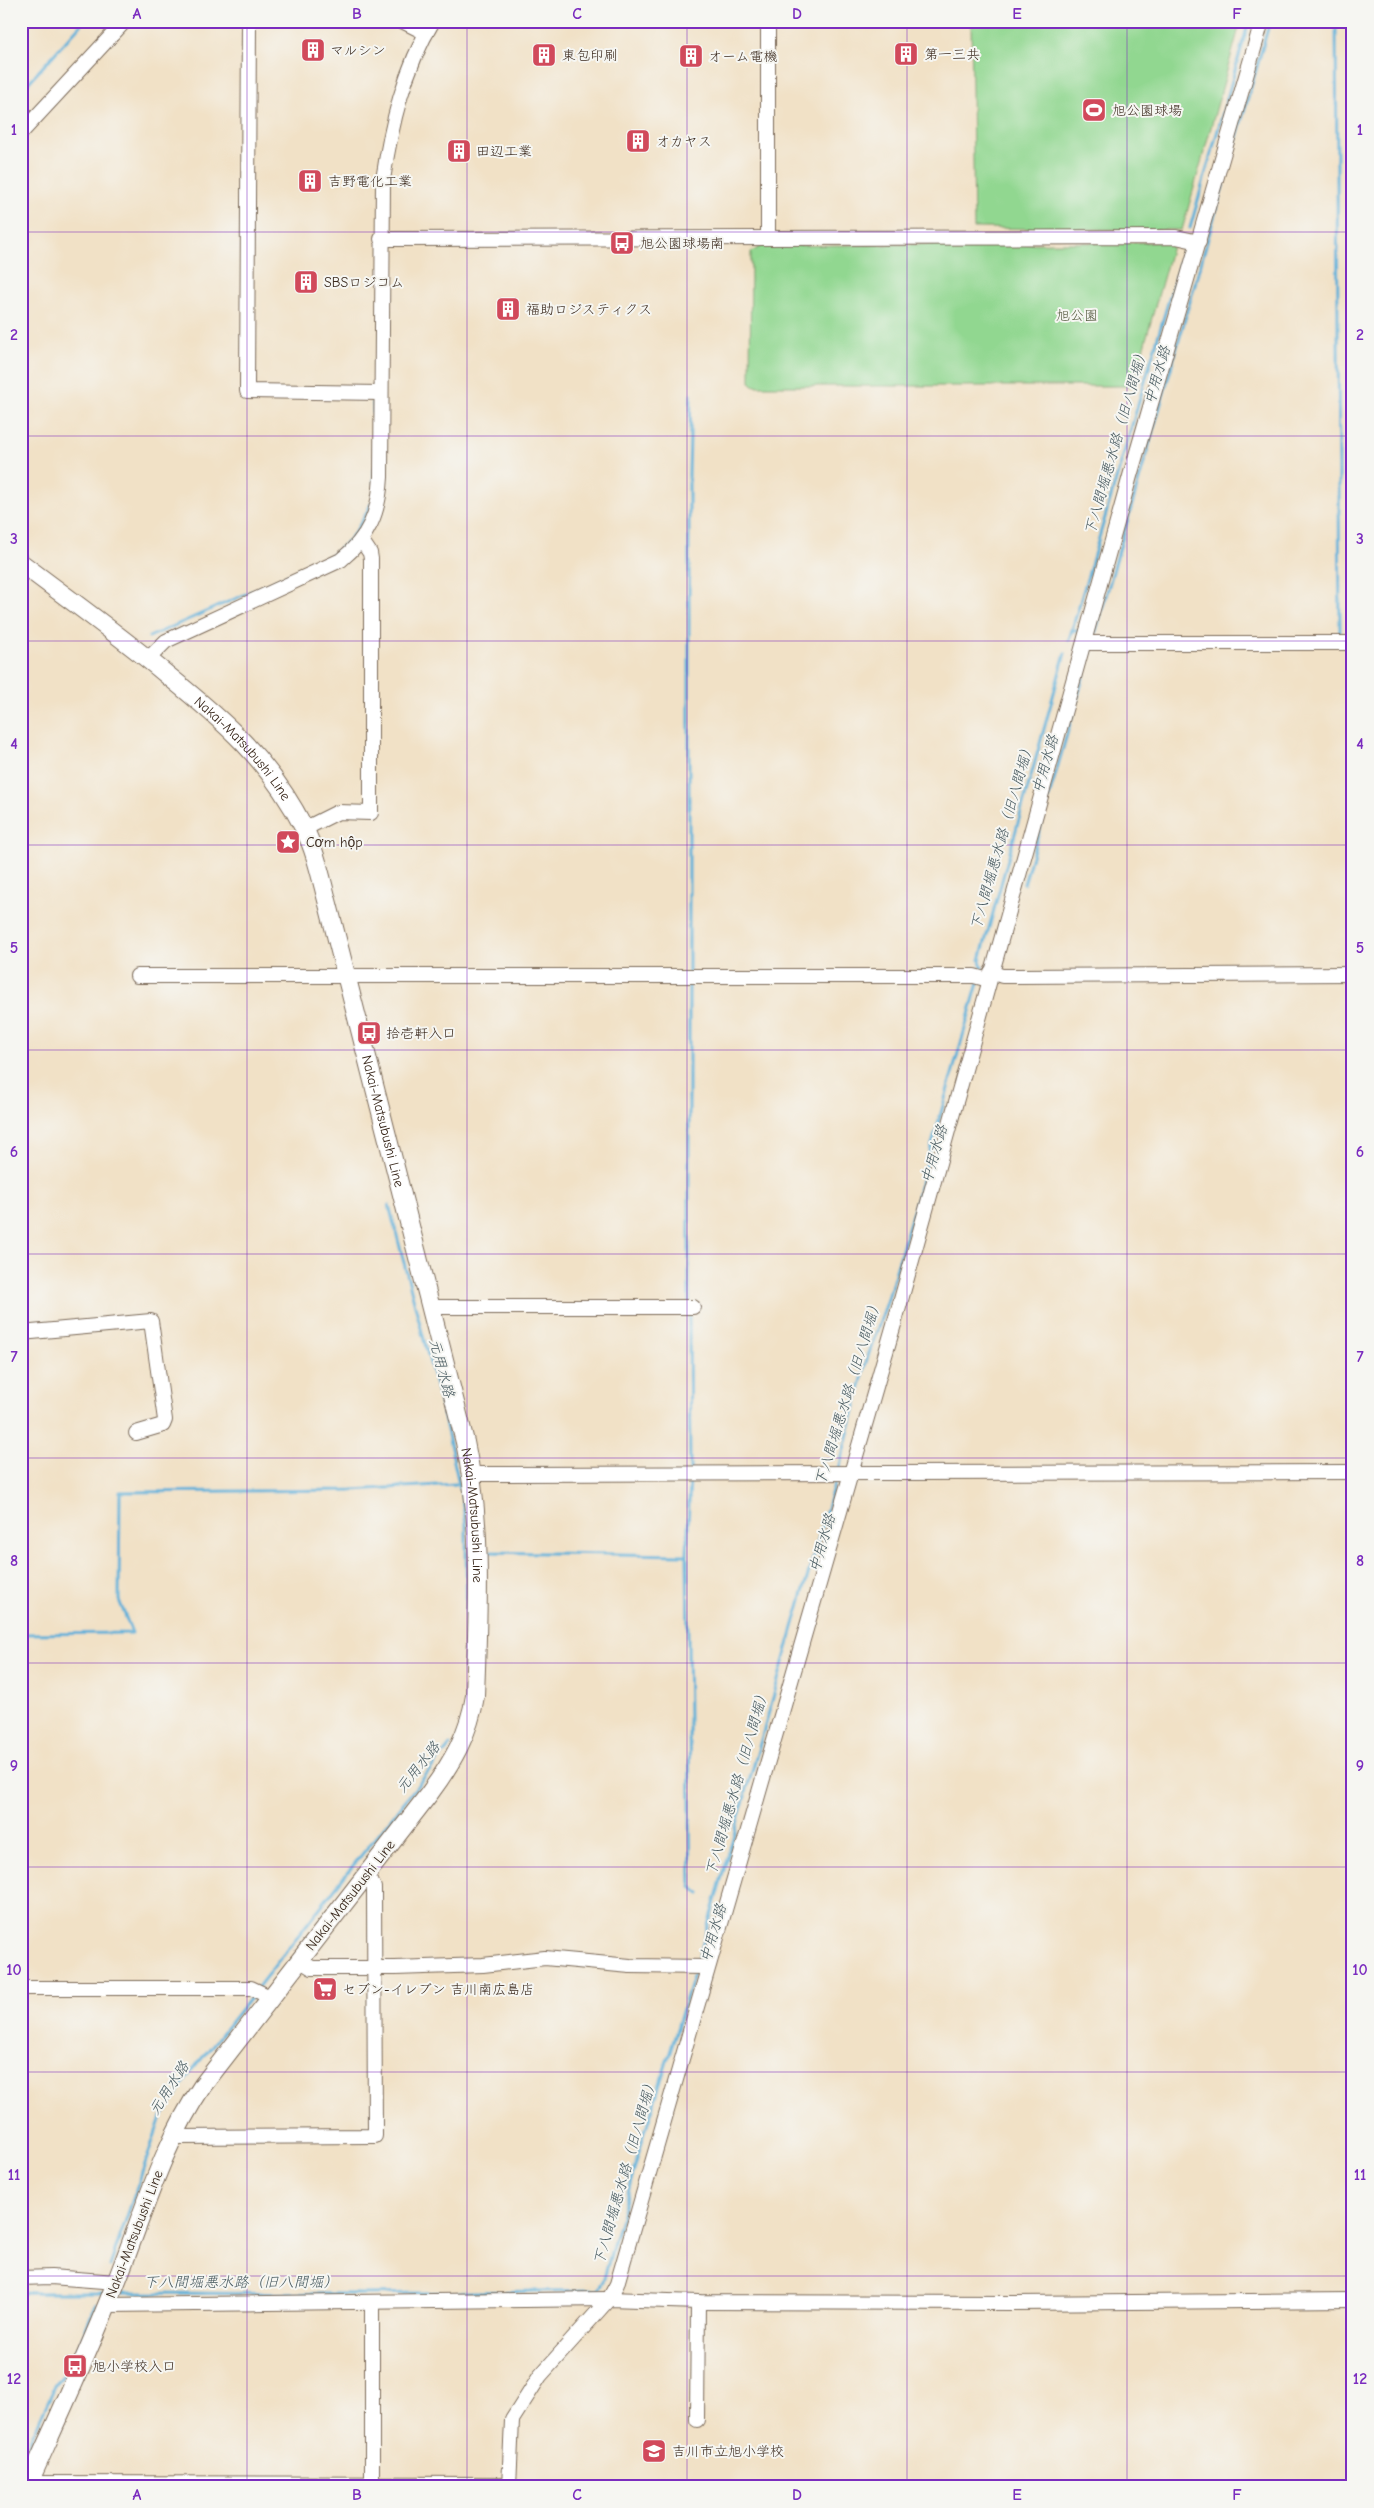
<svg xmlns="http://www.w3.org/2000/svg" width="1374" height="2508" font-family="'Comic Neue','Klee One',sans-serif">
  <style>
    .green { fill: #91d790; stroke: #668057 }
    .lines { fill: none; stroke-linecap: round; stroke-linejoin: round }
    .stream { stroke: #5eb0d9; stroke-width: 3 }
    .minor-casing { stroke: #7b6a59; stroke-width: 16 }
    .major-casing { stroke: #7b6a59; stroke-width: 20 }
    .minor { stroke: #fff; stroke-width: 14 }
    .major { stroke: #fff; stroke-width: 18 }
    .grid { fill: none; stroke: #7b2cbf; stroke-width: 1; stroke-opacity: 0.55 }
    .labels { text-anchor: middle; stroke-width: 4; stroke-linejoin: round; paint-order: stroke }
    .poi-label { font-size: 14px; fill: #3b2a1e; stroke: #f6f6f2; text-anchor: start }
    .park-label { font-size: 14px; fill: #50553a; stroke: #f6f6f2 }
    .street-label { font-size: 14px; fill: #3b2a1e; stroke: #f6f6f2 }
    .water-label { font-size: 15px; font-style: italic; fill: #47595f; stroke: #f6f6f2 }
    .neatline { fill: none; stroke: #7b2cbf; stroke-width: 2 }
    .grid-label { font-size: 16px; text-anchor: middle; font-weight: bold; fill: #7b2cbf }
  </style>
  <rect width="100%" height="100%" fill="#f6f6f2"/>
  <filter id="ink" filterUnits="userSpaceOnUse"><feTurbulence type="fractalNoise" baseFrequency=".02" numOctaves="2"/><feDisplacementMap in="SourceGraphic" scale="10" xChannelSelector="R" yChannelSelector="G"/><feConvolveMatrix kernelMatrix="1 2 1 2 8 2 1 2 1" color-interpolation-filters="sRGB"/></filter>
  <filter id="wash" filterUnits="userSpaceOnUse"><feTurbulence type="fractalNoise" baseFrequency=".0096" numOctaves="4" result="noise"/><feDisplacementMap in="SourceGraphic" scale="20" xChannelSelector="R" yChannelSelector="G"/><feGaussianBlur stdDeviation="1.12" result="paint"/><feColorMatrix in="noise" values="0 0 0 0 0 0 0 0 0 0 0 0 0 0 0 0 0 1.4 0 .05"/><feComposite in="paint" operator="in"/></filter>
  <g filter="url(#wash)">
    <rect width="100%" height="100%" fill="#f1e1c6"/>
    <!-- green -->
    <g class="green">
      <polygon points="971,21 1241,21 1182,230 974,228"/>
      <polygon points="1167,242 1172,246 1133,386 755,386 750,382 751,252 762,246"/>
    </g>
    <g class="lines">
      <!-- stream -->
      <g class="stream">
        <polyline points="1336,21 1340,638"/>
        <polyline points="21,91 84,21"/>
        <polyline points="1190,228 1249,21"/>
        <polyline points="373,398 374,438"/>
        <polyline points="374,483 374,469"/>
        <polyline points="1072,630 1082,632"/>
        <path d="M149,637L329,557C352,541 359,528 371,504"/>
        <polyline points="1094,638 1270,21"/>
        <polyline points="1069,640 1184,248"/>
        <polyline points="1024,884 1092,647"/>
        <polyline points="982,968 980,960 1065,653"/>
        <polyline points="689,973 689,474 691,395"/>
        <polyline points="689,980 689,1303"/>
        <polyline points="389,1205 444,1417 461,1493 466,1524 467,1670"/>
        <polyline points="689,1310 690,1471"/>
        <polyline points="839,1469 867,1359 887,1302 978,983"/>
        <polyline points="690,1477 687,1555 691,1887 700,1894"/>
        <polyline points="483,1552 687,1555"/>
        <polyline points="21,1634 132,1633 119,1600 120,1492 352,1490 456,1484"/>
        <polyline points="697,1964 836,1477"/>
        <polyline points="258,1987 343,1878 450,1745"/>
        <polyline points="110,2266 160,2120 191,2072 253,1994"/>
        <polyline points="21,2293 106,2293"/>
        <polyline points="117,2293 364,2294 598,2290 603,2282 639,2152 695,1970"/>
        <polyline points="21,2471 30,2441 55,2386 73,2361 96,2303"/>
      </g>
    </g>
  </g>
  <g filter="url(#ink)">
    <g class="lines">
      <defs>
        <g id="minor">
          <polyline points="249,21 247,391 380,393"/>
          <polyline points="402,21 426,33"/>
          <polyline points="768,21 768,236"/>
          <polyline points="21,133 125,21"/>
          <polyline points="381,239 1176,237 1199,242"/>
          <polyline points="1084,643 1353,643"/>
          <path d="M148,659L166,641L341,560C369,537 379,513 381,477L383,180C391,125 404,69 433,21"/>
          <polyline points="304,829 338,812 371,813 371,559 370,553 362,541"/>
          <polyline points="991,972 1002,976 1016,976 1353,974"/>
          <polyline points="137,976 974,976 989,980"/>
          <polyline points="431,1307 693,1307"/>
          <polyline points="21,1333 151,1321 165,1420 163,1425 136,1433"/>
          <polyline points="472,1474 1353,1472"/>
          <polyline points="299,1960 312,1968 395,1968 483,1965 545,1958 630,1966 707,1967"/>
          <polyline points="21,1988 251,1988 270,1997"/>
          <polyline points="173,2137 375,2136 374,1888 373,1885 365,1877"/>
          <polyline points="21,2278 51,2277 116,2282"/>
          <polyline points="372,2303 372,2487"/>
          <polyline points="107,2305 609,2299 698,2302 1016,2303 1353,2300"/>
          <polyline points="697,2420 698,2302"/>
          <polyline points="21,2483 509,2484"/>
          <polyline points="509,2487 512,2420 540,2376 609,2299 617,2284 899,1307 1130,476 1262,21"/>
        </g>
        <g id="major">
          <path id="s1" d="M21,563C70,600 119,635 166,674C224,721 269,759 304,828C316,852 321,878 328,904L465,1442C483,1526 478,1611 475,1696C469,1734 452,1763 429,1794L203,2085C162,2145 142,2218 115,2285C88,2354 57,2420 27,2487"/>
        </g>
      </defs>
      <!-- minor casing -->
      <use href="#minor" class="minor-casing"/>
      <!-- major casing -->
      <use href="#major" class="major-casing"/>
      <!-- minor -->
      <use href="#minor" class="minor"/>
      <!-- major -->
      <use href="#major" class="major"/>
    </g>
  </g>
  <!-- grid -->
  <path class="grid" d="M247,21V2487M467,21V2487M687,21V2487M907,21V2487M1127,21V2487M21,232H1353M21,436H1353M21,641H1353M21,845H1353M21,1050H1353M21,1254H1353M21,1458H1353M21,1663H1353M21,1867H1353M21,2072H1353M21,2276H1353"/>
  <!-- icons -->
  <defs>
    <symbol id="building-square" viewBox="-11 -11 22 22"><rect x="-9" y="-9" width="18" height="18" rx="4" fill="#d1495b" stroke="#f6f6f2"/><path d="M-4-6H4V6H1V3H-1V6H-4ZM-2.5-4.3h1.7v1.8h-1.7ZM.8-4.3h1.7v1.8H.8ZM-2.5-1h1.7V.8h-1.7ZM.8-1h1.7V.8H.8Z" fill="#fff"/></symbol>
    <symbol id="stadium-square" viewBox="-11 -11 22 22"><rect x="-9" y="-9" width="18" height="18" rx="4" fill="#d1495b" stroke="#f6f6f2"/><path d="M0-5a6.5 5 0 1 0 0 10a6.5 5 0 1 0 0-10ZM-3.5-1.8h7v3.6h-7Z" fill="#fff"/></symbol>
    <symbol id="bus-square" viewBox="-11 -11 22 22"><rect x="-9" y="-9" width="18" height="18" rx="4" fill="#d1495b" stroke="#f6f6f2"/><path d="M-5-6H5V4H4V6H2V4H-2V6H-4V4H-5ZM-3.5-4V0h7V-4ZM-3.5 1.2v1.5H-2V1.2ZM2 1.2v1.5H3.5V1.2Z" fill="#fff"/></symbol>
    <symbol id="sight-square" viewBox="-11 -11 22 22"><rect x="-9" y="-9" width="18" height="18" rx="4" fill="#d1495b" stroke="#f6f6f2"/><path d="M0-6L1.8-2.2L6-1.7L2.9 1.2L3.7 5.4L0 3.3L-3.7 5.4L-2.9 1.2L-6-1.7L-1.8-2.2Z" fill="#fff"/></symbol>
    <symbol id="supermarket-square" viewBox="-11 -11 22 22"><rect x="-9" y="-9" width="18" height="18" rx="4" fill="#d1495b" stroke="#f6f6f2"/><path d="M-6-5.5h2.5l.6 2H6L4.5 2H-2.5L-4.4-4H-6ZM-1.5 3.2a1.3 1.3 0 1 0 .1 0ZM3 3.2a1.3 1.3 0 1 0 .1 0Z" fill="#fff"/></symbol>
    <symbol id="school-square" viewBox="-11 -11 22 22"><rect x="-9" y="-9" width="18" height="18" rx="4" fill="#d1495b" stroke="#f6f6f2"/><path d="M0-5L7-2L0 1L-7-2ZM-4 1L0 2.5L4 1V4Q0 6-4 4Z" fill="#fff"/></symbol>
  </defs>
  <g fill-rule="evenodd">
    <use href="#building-square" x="299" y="36" width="28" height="28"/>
    <use href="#building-square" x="892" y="40" width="28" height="28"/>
    <use href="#building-square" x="530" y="41" width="28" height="28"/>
    <use href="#building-square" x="677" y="42" width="28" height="28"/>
    <use href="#stadium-square" x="1080" y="96" width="28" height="28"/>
    <use href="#building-square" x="624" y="127" width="28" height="28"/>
    <use href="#building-square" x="445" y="137" width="28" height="28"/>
    <use href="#building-square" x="296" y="167" width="28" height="28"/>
    <use href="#bus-square" x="608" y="229" width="28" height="28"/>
    <use href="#building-square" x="292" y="268" width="28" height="28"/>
    <use href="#building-square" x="494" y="295" width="28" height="28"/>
    <use href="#sight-square" x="274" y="828" width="28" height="28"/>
    <use href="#bus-square" x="355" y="1019" width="28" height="28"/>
    <use href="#supermarket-square" x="311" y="1975" width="28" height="28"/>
    <use href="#bus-square" x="61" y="2352" width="28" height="28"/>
    <use href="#school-square" x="640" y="2437" width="28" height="28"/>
  </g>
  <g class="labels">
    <!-- poi labels -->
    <g class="poi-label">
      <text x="330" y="55">マルシン</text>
      <text x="924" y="59">第一三共</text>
      <text x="562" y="60">東包印刷</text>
      <text x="708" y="61">オーム電機</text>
      <text x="1112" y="115">旭公園球場</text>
      <text x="656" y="146">オカヤス</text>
      <text x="476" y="156">田辺工業</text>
      <text x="328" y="186">吉野電化工業</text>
      <text x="640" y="248">旭公園球場南</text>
      <text x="324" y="287">SBSロジコム</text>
      <text x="526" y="314">福助ロジスティクス</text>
      <text x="306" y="847">Cơm hộp</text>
      <text x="386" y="1038">拾壱軒入口</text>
      <text x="342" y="1994">セブン-イレブン 吉川南広島店</text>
      <text x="92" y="2371">旭小学校入口</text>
      <text x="672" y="2456">吉川市立旭小学校</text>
    </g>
    <!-- park labels -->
    <g class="park-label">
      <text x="1077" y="320">旭公園</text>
    </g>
    <!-- street labels -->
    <g class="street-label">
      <text dy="5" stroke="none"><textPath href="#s1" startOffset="290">Nakai-Matsubushi Line</textPath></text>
      <text dy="5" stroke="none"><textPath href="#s1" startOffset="695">Nakai-Matsubushi Line</textPath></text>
      <text dy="5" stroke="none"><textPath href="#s1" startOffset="1100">Nakai-Matsubushi Line</textPath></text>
      <text transform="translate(350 1895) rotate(-52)" y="5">Nakai-Matsubushi Line</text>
      <text transform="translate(134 2234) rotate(-69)" y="5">Nakai-Matsubushi Line</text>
    </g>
    <!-- water labels -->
    <g class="water-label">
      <text transform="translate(1157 375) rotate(-74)" y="5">中用水路</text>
      <text transform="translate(1116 441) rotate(-74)" y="5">下八間堀悪水路（旧八間堀）</text>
      <text transform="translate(1045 764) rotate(-74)" y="5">中用水路</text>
      <text transform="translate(1002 836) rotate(-74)" y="5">下八間堀悪水路（旧八間堀）</text>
      <text transform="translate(934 1154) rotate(-74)" y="5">中用水路</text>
      <text transform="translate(442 1368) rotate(75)" y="5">元用水路</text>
      <text transform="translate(848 1392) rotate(-73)" y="5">下八間堀悪水路（旧八間堀）</text>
      <text transform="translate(822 1543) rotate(-74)" y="5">中用水路</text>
      <text transform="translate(418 1767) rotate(-51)" y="5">元用水路</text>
      <text transform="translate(737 1782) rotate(-74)" y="5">下八間堀悪水路（旧八間堀）</text>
      <text transform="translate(713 1933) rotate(-74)" y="5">中用水路</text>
      <text transform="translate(169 2088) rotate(-57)" y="5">元用水路</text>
      <text transform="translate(625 2171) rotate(-74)" y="5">下八間堀悪水路（旧八間堀）</text>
      <text x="241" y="2287">下八間堀悪水路（旧八間堀）</text>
    </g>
  </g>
  <!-- margin -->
  <rect width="1374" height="2508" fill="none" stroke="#f6f6f2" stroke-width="55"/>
  <rect x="28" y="28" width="1318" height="2452" class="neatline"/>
  <g class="grid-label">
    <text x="137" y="19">A</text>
    <text x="357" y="19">B</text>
    <text x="577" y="19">C</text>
    <text x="797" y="19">D</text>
    <text x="1017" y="19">E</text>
    <text x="1237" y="19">F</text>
    <text x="14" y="135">1</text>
    <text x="1360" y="135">1</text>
    <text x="14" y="340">2</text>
    <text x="1360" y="340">2</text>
    <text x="14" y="544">3</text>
    <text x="1360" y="544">3</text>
    <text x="14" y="749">4</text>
    <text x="1360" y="749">4</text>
    <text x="14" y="953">5</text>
    <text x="1360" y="953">5</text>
    <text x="14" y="1157">6</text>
    <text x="1360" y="1157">6</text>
    <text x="14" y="1362">7</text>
    <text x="1360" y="1362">7</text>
    <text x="14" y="1566">8</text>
    <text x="1360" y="1566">8</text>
    <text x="14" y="1771">9</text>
    <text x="1360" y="1771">9</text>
    <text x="14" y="1975">10</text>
    <text x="1360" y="1975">10</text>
    <text x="14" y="2180">11</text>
    <text x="1360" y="2180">11</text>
    <text x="14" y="2384">12</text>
    <text x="1360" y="2384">12</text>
    <text x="137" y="2500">A</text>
    <text x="357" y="2500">B</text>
    <text x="577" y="2500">C</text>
    <text x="797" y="2500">D</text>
    <text x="1017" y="2500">E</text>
    <text x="1237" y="2500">F</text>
  </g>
</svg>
